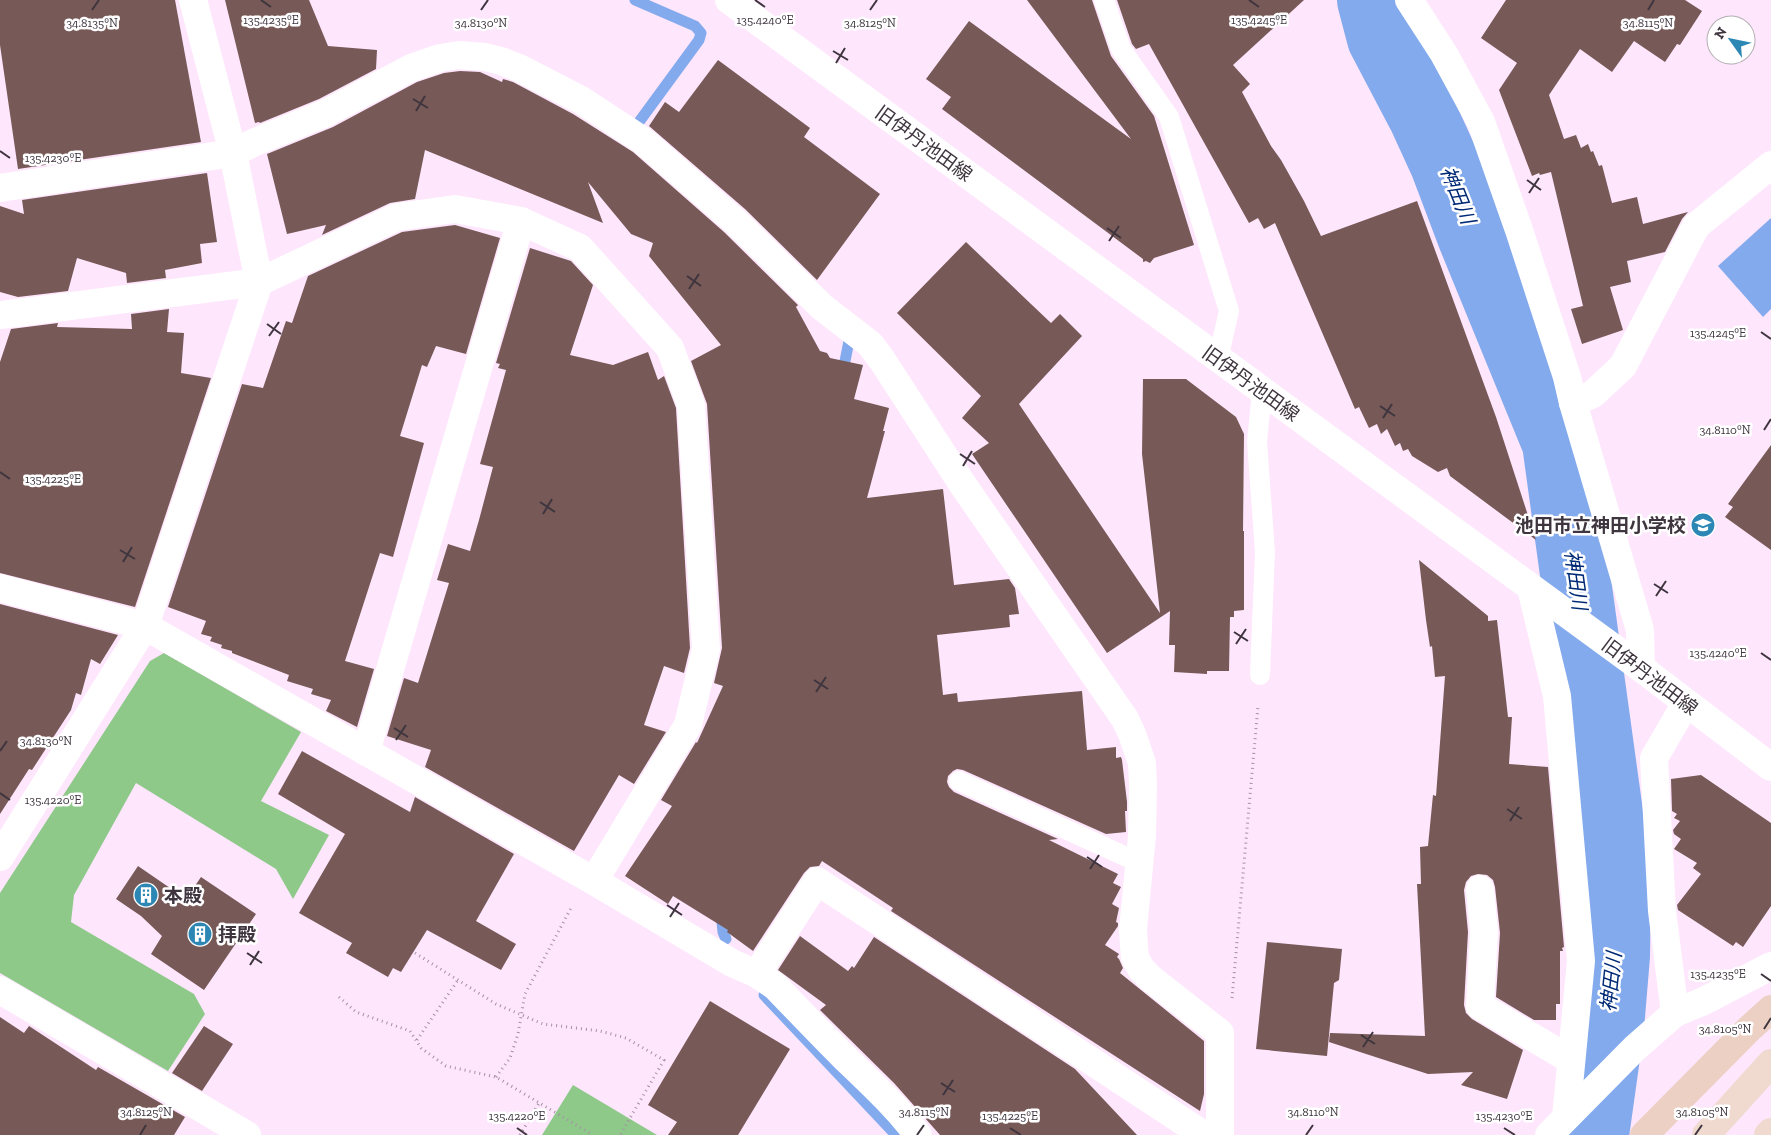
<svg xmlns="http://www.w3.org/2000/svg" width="1771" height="1135" font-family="'Zilla Slab','Noto Sans JP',serif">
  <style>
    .forest { fill: #8ec98a }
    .water { fill: #84aaee }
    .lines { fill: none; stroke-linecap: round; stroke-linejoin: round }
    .stream { stroke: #84aaee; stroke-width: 11 }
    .river { stroke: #84aaee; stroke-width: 70 }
    .building { fill: #775957 }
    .path { stroke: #a493a3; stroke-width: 3; stroke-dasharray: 1 4; stroke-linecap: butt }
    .service { stroke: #fff; stroke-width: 20 }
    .minor { stroke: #fff; stroke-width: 28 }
    .tertiary { stroke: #fff; stroke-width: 28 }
    .trunk { stroke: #f0dacf; stroke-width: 28 }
    .motorway { stroke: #ecd0c3; stroke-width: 28 }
    .ticks { fill: none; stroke: #3e353e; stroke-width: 2 }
    .labels { text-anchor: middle; stroke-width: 5; stroke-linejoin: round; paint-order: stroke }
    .street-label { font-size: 19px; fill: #3e353e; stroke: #fff }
    .poi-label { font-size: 19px; font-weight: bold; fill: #3e353e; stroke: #fff; text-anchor: start }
    .water-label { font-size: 20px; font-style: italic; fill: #012a76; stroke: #fff }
    .ticks-label { font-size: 12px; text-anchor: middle; fill: #3e353e; stroke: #fff; stroke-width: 5; stroke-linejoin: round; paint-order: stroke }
  </style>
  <rect width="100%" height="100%" fill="#fee6fd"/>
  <!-- forest -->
  <g class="forest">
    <polygon points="164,653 301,732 261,801 329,835 293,899 276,869 136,783 74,895 71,922 194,994 205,1014 168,1071 0,973 0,893 150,661"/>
    <polygon points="573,1085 657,1135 542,1135"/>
  </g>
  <!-- water -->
  <polygon class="water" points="1771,218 1771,309 1763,317 1718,266"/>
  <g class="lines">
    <!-- stream -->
    <g class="stream">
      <polyline points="635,0 695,26 701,33 699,40 636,126"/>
      <polyline points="842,376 849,341"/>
      <polyline points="721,913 723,932 726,939"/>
      <polyline points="764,995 896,1135"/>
    </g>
    <!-- river -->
    <polyline class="river" points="1372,0 1382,38 1423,116 1445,164 1473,238 1557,443 1616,871 1615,956 1609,1028 1594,1135"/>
  </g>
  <!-- building -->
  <g class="building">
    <polygon points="0,0 175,0 201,142 18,169 0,45"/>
    <polygon points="225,0 309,0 328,46 377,50 376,69 319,99 260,123 259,122 255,123"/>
    <polygon points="1027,0 1092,0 1111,56 1154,116 1194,245 1154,258 1150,263 1146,261 1143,262 1143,259 942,109 951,97 926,79 969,21 1131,139"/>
    <polygon points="1117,0 1304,0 1233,65 1250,84 1242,92 1271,146 1281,160 1304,201 1321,236 1417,201 1496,417 1536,540 1450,476 1447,468 1438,472 1412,456 1408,449 1403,451 1400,443 1395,446 1387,429 1381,434 1377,424 1369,428 1359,407 1355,409 1275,223 1264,229 1258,218 1249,223 1149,44 1136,49 1132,44"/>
    <polygon points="1506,0 1685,0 1702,11 1680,45 1677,44 1665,62 1634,41 1612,72 1580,49 1549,95 1564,139 1576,135 1581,148 1588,144 1591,152 1593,151 1599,166 1602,165 1612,203 1637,197 1643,224 1688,212 1682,219 1665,252 1627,261 1631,282 1610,287 1623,330 1582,344 1571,309 1583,306 1551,172 1540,175 1539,173 1532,176 1499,90 1517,63 1481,38"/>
    <polygon points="718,60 810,128 804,137 880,194 817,280 745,209 649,126 665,102 679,112"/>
    <polygon points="460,71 480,72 502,82 503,79 513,82 573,114 633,152 724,232 798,305 796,307 820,351 827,353 830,358 863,365 854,399 889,408 883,431 885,431 867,498 943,489 954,585 1009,579 1015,588 1019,614 1009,615 1010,627 937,635 943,695 957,693 958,702 1082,691 1087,750 1116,747 1116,758 1121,757 1122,760 1127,802 1127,811 1125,811 1126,832 1106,834 963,770 957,769 953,771 948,776 947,782 949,787 954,792 1058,839 1049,840 1118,874 1113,883 1121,887 1112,904 1119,908 1116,922 1118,923 1118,926 1105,945 1119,954 1117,957 1119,959 1123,968 1120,973 1204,1041 1204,1094 1200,1111 891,911 893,908 822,861 819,866 810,867 804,873 753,951 727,932 728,930 673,896 668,904 625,876 672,806 661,800 696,742 697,743 723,686 714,683 722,648 707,404 691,361 721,345 649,256 653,243 631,234 588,182 603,223 425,150 415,199 390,203 322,235 326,225 287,234 267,154 333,127 417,82 444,73"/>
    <polygon points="207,173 217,242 200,244 202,263 165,270 166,278 127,283 126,273 77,258 68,291 18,297 0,292 0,206 24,214 22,200"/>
    <polygon points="455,225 500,238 466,354 436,346 427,367 422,365 400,436 424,443 393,557 380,553 345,661 374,669 357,727 326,711 331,700 311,694 313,689 287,681 289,675 232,653 232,651 221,648 222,645 210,641 212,637 201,634 206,621 168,607 242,384 263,388 286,321 292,323 308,276 402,232"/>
    <polygon points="966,242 1051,323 1060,314 1082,336 1019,404 1160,613 1142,454 1143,379 1186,379 1236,417 1244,434 1243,531 1244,531 1244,610 1234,611 1234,617 1230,617 1229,671 1207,671 1207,674 1174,672 1175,645 1169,645 1170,611 1107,653 972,454 989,443 962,418 981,396 897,313"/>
    <polygon points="530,248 571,261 593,285 570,355 613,365 648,352 658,380 664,376 676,408 690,648 684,673 664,666 644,725 666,732 634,784 619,775 574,851 425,767 431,750 387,736 404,678 418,683 449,583 437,580 448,544 470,551 479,520 493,467 480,464 506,370 498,368 500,364 496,363"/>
    <polygon points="169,309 167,332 184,333 181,373 211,378 135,607 0,573 0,362 11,329 58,323 57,327 132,329 131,314"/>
    <polygon points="1771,445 1771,550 1725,517 1733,507 1728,504"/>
    <polygon points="1419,560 1488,616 1488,621 1497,620 1508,717 1512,717 1509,764 1548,767 1564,947 1562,948 1563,951 1560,951 1560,1004 1556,1004 1556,1020 1534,1020 1496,997 1500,933 1495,887 1493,880 1487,875 1478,874 1471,876 1466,882 1464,890 1468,932 1464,1005 1466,1013 1472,1019 1523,1050 1507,1099 1461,1085 1473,1072 1428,1074 1329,1042 1330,1033 1425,1036 1417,884 1421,884 1420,847 1428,846 1433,795 1436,796 1445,676 1435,677 1432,646 1430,647 1426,620"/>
    <polygon points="0,604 118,635 100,664 91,659 81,695 76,693 71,710 32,770 29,769 0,814"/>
    <polygon points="302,751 410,812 415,797 514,854 476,921 516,944 501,970 427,930 401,972 393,968 388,977 346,953 352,943 299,913 345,834 278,794"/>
    <polygon points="1701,775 1771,823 1771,906 1743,947 1736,942 1733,946 1678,910 1677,905 1701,874 1693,868 1697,863 1674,849 1681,839 1674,834 1673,830 1680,821 1674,818 1677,814 1672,811 1671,779"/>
    <polygon points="138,866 186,899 201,877 256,914 204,990 151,954 162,936 141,916 116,899"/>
    <polygon points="800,936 848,971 852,966 854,968 874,937 1075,1069 1137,1135 940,1135 894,1083 820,1010 826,1005 778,970"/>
    <polygon points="1267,942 1342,949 1339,980 1334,983 1327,1056 1256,1049"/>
    <polygon points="710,1001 790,1049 738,1135 668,1135 677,1122 648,1105"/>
    <polygon points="0,1017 24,1033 29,1026 96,1070 98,1067 185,1117 174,1135 0,1135"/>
    <polygon points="204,1026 233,1044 202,1091 172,1073"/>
  </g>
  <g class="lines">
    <!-- path -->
    <g class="path">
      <polyline points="415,953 496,1004 543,1024 600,1031 626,1038 664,1060 620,1135"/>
      <polyline points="339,997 356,1012 410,1031 421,1048 446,1066 496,1077 593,1135"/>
      <polyline points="1232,998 1258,706"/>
      <polyline points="417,1040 458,980"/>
      <polyline points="496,1077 510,1058 518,1034 525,994 571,908"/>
      <polyline points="520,1135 539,1103"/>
    </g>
    <!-- service -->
    <g class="service">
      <polyline points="1104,0 1121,49 1169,117 1229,311 1218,359"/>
      <polyline points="1260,675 1265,552 1257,442 1262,391"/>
      <polyline points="959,781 1140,863"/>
    </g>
    <!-- minor -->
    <g class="minor">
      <polyline points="1409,0 1444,54 1481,122 1519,230 1567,377 1573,403 1640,630 1641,668"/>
      <polyline points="0,188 233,153 255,142 326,113 411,68 440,58 459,55 485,57 501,61 519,68 581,100 642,140 735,221 822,307 870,344 882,360 961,482 1125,719 1132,734 1142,763 1143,784 1142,836 1133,929 1134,946 1135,958 1142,970 1150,978 1220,1033 1220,1135"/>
      <polyline points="0,315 259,282 397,217 455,209 521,221 580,248 670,348 691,405 706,649 688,725 594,881"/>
      <polyline points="1573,403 1593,394 1623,366 1696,226 1771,165"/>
      <path d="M0,588L145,626L594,881L732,963L757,974L775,986C798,1010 821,1034 844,1057C870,1082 896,1106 918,1135"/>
      <polyline points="1531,588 1557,696 1581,961 1566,1117"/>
      <polyline points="366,752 521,221"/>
      <polyline points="0,857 145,626 259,282 233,153 193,0"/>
      <polyline points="1480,889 1484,932 1480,1006 1571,1060"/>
      <polyline points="757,974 817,881 1204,1135"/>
      <polyline points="0,990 247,1135"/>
      <polyline points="1675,1013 1662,911 1654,758 1686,703"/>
      <polyline points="1549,1135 1635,1048 1675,1013 1704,1001 1771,966"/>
    </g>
    <!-- tertiary -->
    <polyline class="tertiary" points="729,0 1641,668 1771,767"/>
    <!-- trunk -->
    <g class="trunk">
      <polyline points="1706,1135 1771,1063"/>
      <polyline points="1768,1135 1771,1132"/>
    </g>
    <!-- motorway -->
    <polyline class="motorway" points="1644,1135 1749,1029 1771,1009"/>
  </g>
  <!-- ticks -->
  <path class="ticks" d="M261,0L271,7M755,0L765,7M1249,0L1259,7M92,10L99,0M481,10L488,0M870,10L877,0M1648,10L1654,0M833,51L848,60M836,63L845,48M413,99L428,108M416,111L425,96M0,151L10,158M1527,180L1541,190M1529,193L1539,178M1107,228L1121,238M1109,241L1119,226M687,276L701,286M689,289L699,274M267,324L281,334M1761,332L1771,339M269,336L279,322M1380,406L1395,416M1383,418L1392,404M1764,430L1771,419M960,454L975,464M963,466L972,451M0,472L10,479M540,502L555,512M543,514L552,499M120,550L135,559M123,562L132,547M1654,584L1668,593M1656,596L1666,581M1234,632L1248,641M1236,644L1246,629M1761,653L1771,660M814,680L828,689M816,692L826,677M394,728L408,737M396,740L406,725M0,751L7,741M0,793L10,800M1507,809L1522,819M1510,821L1519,807M1087,857L1102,867M1090,869L1099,855M667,905L682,915M670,917L679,903M247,953L262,963M250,965L259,951M1761,974L1771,981M1764,1029L1771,1018M1361,1035L1375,1044M1363,1047L1373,1032M941,1083L955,1092M943,1095L953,1080M517,1128L527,1135M1010,1128L1021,1135M1504,1128L1515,1135M140,1135L146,1125M917,1135L924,1125M1306,1135L1313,1125M1695,1135L1702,1125"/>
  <!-- icons -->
  <defs>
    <symbol id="school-disc" viewBox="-11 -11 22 22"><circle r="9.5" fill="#2c87b4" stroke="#fff"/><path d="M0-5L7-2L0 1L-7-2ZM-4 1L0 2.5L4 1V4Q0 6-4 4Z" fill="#fff"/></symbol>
    <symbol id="building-disc" viewBox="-11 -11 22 22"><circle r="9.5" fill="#2c87b4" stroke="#fff"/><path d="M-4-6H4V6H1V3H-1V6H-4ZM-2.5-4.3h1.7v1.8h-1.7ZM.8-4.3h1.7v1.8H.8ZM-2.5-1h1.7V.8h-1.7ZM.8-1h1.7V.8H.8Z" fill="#fff"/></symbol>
  </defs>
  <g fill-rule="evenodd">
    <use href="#school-disc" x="1689" y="511" width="28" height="28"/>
    <use href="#building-disc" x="132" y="881" width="28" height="28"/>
    <use href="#building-disc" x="186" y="920" width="28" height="28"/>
  </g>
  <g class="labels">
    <!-- street labels -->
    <g class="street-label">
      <text transform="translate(924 143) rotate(36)" y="7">旧伊丹池田線</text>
      <text transform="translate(1251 383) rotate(36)" y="7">旧伊丹池田線</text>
      <text transform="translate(1650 676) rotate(37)" y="7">旧伊丹池田線</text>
    </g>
    <!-- poi labels -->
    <g class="poi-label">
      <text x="1686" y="532" text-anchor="end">池田市立神田小学校</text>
      <text x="164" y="902">本殿</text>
      <text x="218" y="941">拝殿</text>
    </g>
    <!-- water labels -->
    <g class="water-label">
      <text transform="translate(1458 195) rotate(68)" y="7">神田川</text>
      <text transform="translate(1576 580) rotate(82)" y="7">神田川</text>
      <text transform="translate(1611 982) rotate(-84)" y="7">神田川</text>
    </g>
  </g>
  <g class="ticks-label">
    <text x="271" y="24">135.4235°E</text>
    <text x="765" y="24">135.4240°E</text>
    <text x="1259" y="24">135.4245°E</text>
    <text x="92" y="27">34.8135°N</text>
    <text x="481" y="27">34.8130°N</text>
    <text x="870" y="27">34.8125°N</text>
    <text x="1648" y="27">34.8115°N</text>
    <text x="53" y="162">135.4230°E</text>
    <text x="1718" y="337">135.4245°E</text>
    <text x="1725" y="434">34.8110°N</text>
    <text x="53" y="483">135.4225°E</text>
    <text x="1718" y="657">135.4240°E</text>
    <text x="46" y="745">34.8130°N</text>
    <text x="53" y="804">135.4220°E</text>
    <text x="1718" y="978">135.4235°E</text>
    <text x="1725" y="1033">34.8105°N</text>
    <text x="146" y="1116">34.8125°N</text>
    <text x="924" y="1116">34.8115°N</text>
    <text x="1313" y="1116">34.8110°N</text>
    <text x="1702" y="1116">34.8105°N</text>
    <text x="517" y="1120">135.4220°E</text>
    <text x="1010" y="1120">135.4225°E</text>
    <text x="1504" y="1120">135.4230°E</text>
  </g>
  <!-- north arrow -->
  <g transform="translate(1731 40) rotate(303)"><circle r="24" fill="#ffffff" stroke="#b2aeb2"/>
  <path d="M0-4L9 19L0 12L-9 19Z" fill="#2c87b4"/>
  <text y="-8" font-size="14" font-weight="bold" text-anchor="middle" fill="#3e353e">N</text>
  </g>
</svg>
